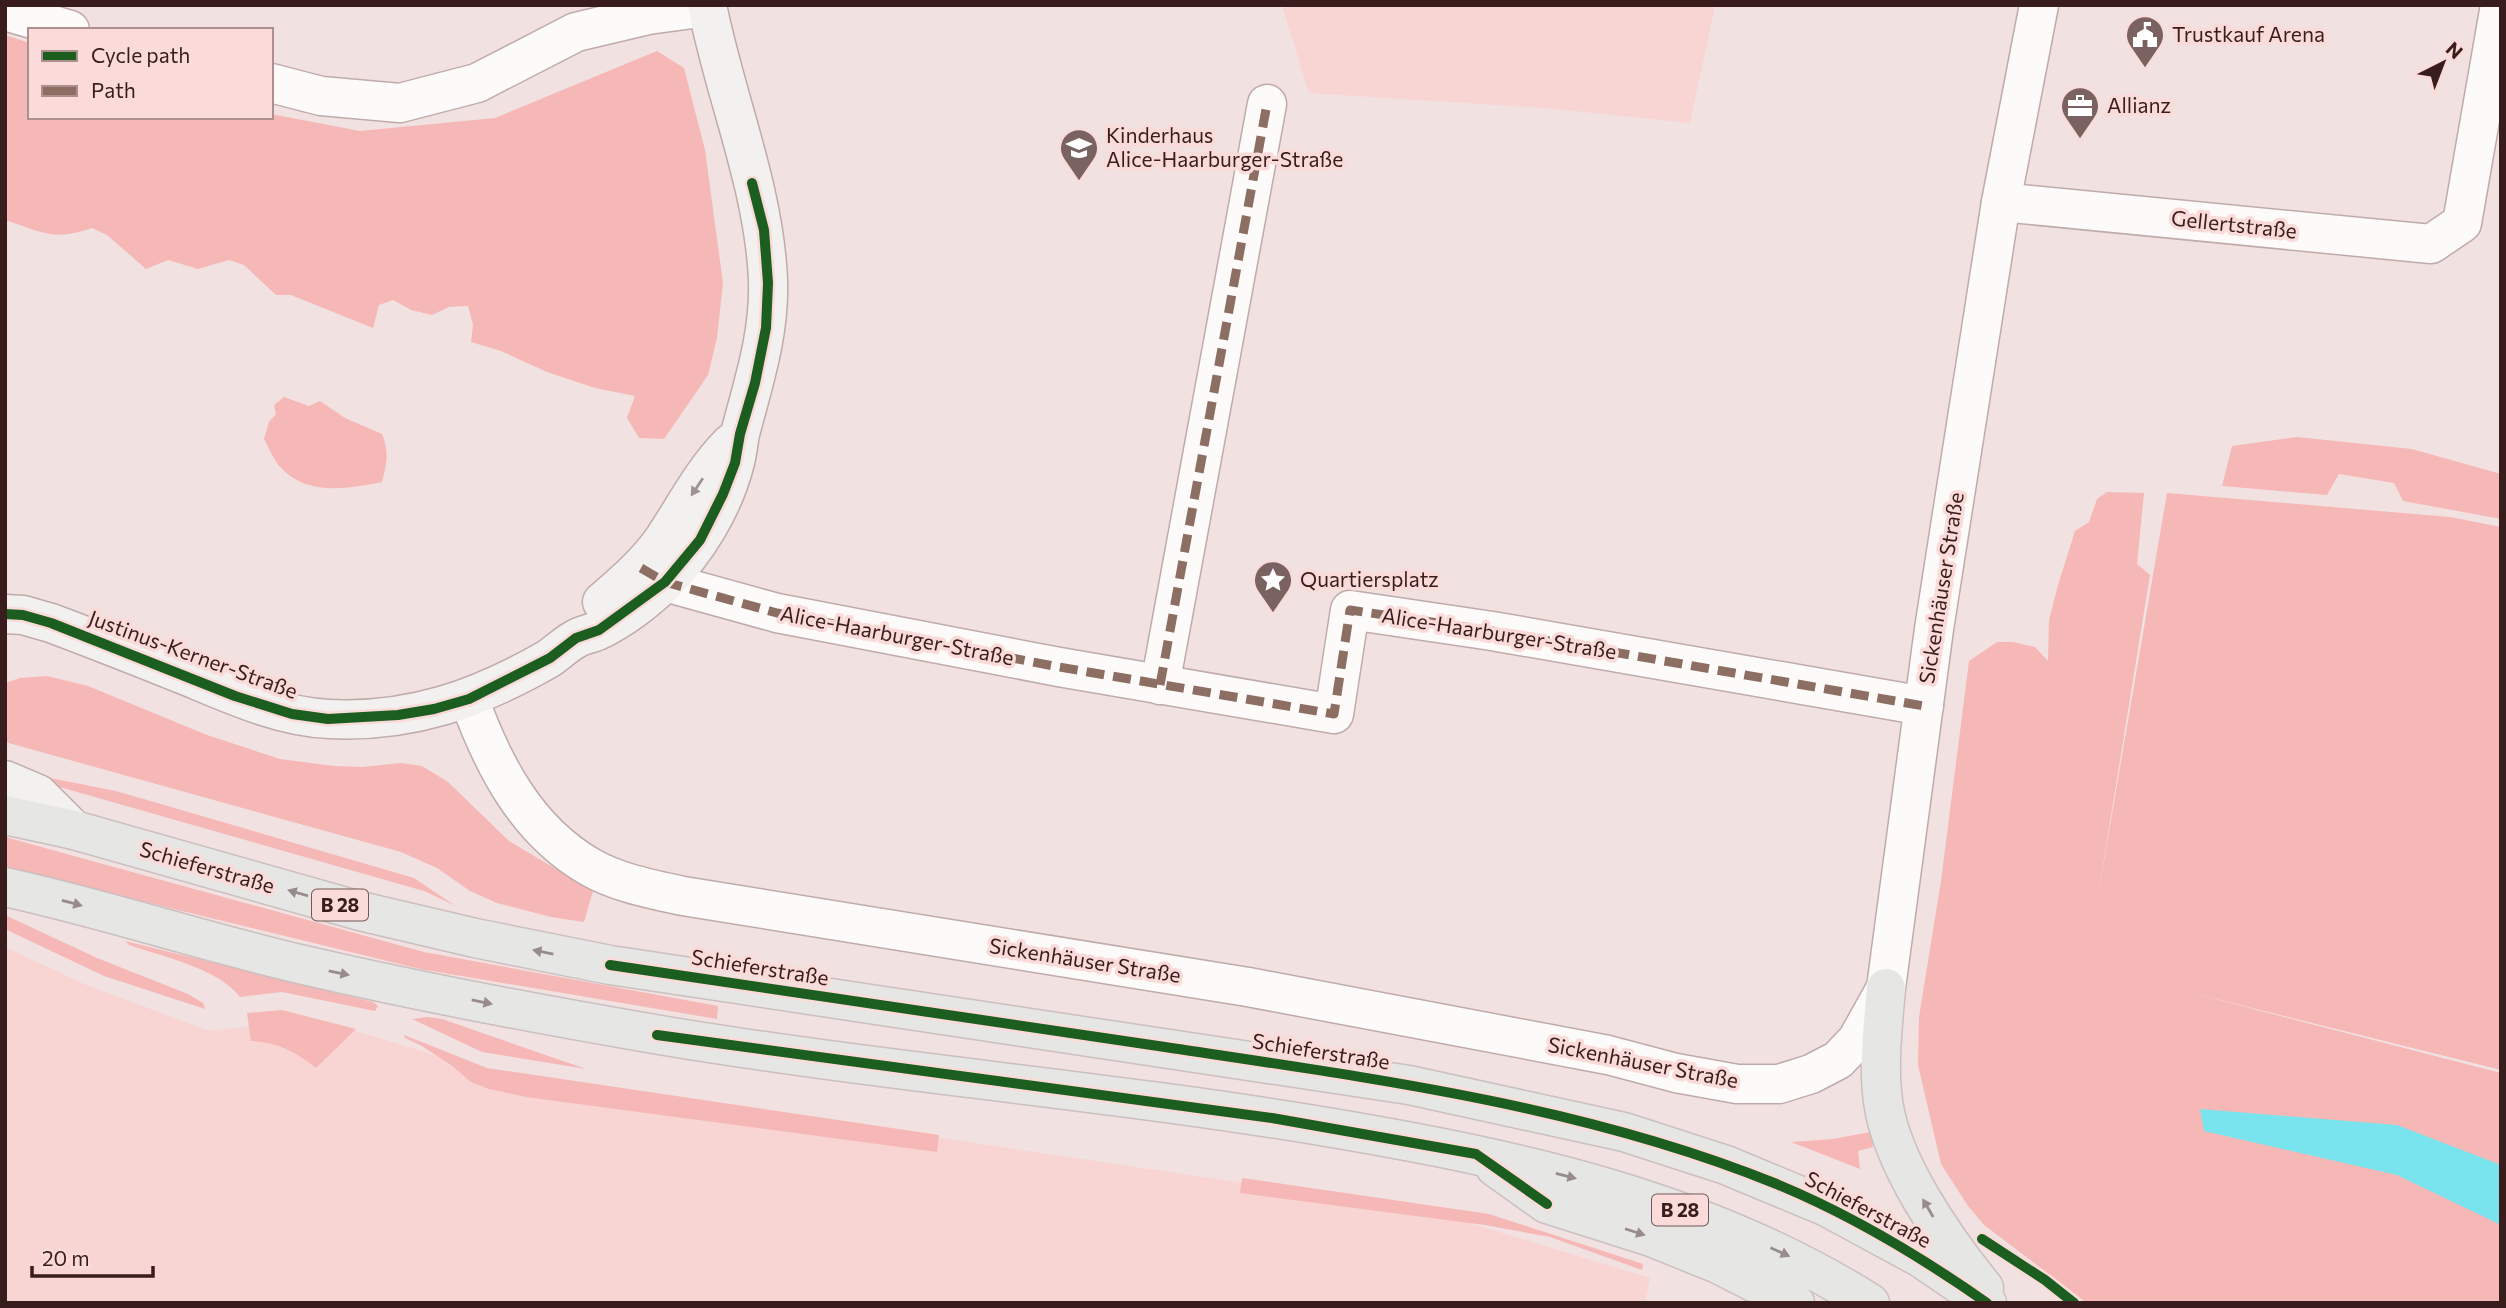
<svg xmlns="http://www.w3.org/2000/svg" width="2506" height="1308" font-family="Commissioner,sans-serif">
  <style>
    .built { fill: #f8d4d2 }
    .green { fill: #f5b8b6 }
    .water { fill: #79e4ed }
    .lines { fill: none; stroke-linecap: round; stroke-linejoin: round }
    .street-casing { stroke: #bfabaa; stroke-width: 41 }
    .secondary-casing { stroke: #bfabaa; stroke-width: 41 }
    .primary-casing { stroke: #cbbfbf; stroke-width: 41 }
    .street { stroke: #fdfafa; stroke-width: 38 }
    .secondary { stroke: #f2f1ef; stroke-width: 38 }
    .primary { stroke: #e6e7e4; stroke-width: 38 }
    .quiet { stroke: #8d6e63; stroke-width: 9; stroke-dasharray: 18 9; stroke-linecap: butt }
    .cycleway-casing { stroke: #fadbd9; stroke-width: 15 }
    .cycleway { stroke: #1b5e20; stroke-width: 10 }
    .oneway { fill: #9f9290 }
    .oneway2 { fill: #988c8a }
    .labels { text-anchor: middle; stroke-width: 7; stroke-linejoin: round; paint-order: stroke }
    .shield { fill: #fadbd9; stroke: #735655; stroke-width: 2 }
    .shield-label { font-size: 19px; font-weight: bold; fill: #391d1c }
    .poi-label { font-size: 21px; fill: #391d1c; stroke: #fadbd9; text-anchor: start }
    .street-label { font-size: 21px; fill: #391d1c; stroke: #fadbd9 }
  </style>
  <rect width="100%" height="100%" fill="#f2e1e1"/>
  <!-- built -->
  <g class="built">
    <polygon points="1282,5 1715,5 1690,123 1546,108 1309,93"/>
    <polygon points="5,947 84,984 209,1031 317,1019 483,1070 1426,1210 1650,1278 1645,1303 5,1303"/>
  </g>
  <!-- green -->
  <g class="green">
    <path d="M5,35L30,43V117H271V114L360,131L495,118L657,51L684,68L705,150L723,283L717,338L708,375L664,439L639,438L627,418L635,396L595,388L547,372L501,351L471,342L473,325L468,306L449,307L432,315L411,310L393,300L379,305L373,328L291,295H276L244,265L229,260L198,269L168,260L146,269L107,235L92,228C54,241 44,233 8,221L5,223Z"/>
    <path d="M284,397L309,406L320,401L345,418L382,434C389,452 387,463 382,482C347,489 308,496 281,468C274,461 269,448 264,439L269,422L276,414L274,405Z"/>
    <polygon points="2297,437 2412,449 2501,474 2501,519 2403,501 2394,483 2339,474 2327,495 2222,486 2232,446"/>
    <polygon points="2107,492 2144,493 2137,564 2150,575 2098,896 2167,493 2450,517 2501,527 2501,1070 2184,991 2501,1073 2501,1303 2087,1303 1984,1225 1968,1206 1941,1164 1918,1065 1919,1017 1941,881 1969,661 1997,642 2013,642 2035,647 2048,661 2049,620 2058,585 2075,531 2089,522 2097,499"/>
    <polygon points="47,676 88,686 207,735 280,759 334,766 362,767 401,763 422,766 448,782 509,841 593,891 584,922 551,917 497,903 470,891 437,868 401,852 5,742 5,683 20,678"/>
    <polygon points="25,773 116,791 414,878 454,905 424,891 42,782"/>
    <polygon points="5,837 424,952 718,1006 717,1019 420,969 5,868"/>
    <polygon points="5,915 97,958 188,994 203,1003 205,1009 104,976 5,929"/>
    <path d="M125,941L373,1002L378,1006L375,1011L282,992L240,997C218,968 163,957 129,945Z"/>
    <path d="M282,1010L356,1029L316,1068C295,1051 277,1042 251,1041L247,1013Z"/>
    <polygon points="427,1017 442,1019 586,1069 482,1052 412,1019"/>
    <polygon points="404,1035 487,1068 939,1135 937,1152 526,1097 489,1089 471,1082 451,1065 422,1046 405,1038"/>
    <polygon points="1870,1132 1873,1147 1858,1151 1860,1169 1791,1142 1833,1139"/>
    <polygon points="1242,1178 1489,1214 1643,1264 1642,1270 1550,1237 1485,1225 1240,1193"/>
  </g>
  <!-- water -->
  <polygon class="water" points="2200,1109 2397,1125 2501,1165 2501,1225 2397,1175 2204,1131"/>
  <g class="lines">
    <defs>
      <g id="street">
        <polyline points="5,11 70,30"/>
        <polyline points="271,83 321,96 400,103 477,83 576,32 648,15 707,7"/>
        <polyline points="2001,202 2431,244 2462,223 2500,5"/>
        <polyline points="641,568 665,582 777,613 1059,667 1334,714 1350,610 1492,631 1924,706"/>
        <polyline points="1160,685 1267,104"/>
        <path d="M469,699C493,765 526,830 590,867C618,883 651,889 683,896L1248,987L1608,1055L1676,1073L1737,1084H1779L1811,1074L1838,1060L1857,1040L1886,988L1934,629L2001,202L2039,5"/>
      </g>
      <g id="secondary">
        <path d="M602,602C624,583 646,564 663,540C685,507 703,471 731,443"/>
        <path d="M5,614L23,615L51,623C99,641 147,660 194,679C237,697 283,717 329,719C411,723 478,699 548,659C557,653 565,645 574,640C581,635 590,634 597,631C621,620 647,600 665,582C697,551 724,506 735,462C738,451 738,441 741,430C754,381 770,332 768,280C764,186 725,97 707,5"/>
        <polyline points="5,780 38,794 74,830"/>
      </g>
      <g id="primary">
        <polyline points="5,815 74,830 360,911 475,938 610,965 1409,1085 1624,1132 1726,1165 1827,1207 1921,1258 1987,1303"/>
        <path d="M5,887C106,909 204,942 304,965C420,992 537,1014 654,1034C879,1072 1108,1090 1333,1128C1521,1160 1706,1200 1870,1303"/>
        <path d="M1886,988C1883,1025 1878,1064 1883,1101C1891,1163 1945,1240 1984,1288"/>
        <polyline points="1495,1167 1547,1204 1651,1237 1718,1264 1795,1303"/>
      </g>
    </defs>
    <!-- street casing -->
    <use href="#street" class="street-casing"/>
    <!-- secondary casing -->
    <use href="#secondary" class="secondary-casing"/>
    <!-- primary casing -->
    <use href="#primary" class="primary-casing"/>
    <!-- street -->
    <use href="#street" class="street"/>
    <!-- secondary -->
    <use href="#secondary" class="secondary"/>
    <!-- primary -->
    <use href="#primary" class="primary"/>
    <!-- quiet -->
    <g class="quiet">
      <polyline points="641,568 665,582 777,613 1059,667 1334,714 1350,610 1492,631 1924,706"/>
      <polyline points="1160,685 1267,104"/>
    </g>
    <defs>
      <g id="cycleway">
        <polyline points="5,614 23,615 51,623 235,696 292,714 328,719 398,715 434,709 469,699 550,658 576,638 599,630 665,582 700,540 723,494 735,463 740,434 755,383 766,328 768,283 764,230 752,183"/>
        <path d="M610,965C795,993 980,1020 1165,1047C1370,1078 1581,1105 1774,1183C1850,1214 1920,1256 1987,1303"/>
        <polyline points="657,1035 1272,1118 1476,1154 1547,1204"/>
        <polyline points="1982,1239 2045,1280 2074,1303"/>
      </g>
    </defs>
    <!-- cycleway casing -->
    <use href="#cycleway" class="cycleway-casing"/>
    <!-- cycleway -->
    <use href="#cycleway" class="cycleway"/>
  </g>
  <!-- one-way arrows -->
  <defs><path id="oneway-solid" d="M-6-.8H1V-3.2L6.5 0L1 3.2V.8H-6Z" transform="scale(1.75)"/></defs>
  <use class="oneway" href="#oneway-solid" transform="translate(697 487) rotate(124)"/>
  <g class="oneway2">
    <use href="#oneway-solid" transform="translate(298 893) rotate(-164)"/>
    <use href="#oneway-solid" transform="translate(72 903) rotate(15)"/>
    <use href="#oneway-solid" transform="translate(543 952) rotate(-169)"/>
    <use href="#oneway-solid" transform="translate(339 973) rotate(12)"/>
    <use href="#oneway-solid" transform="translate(482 1002) rotate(11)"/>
    <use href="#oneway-solid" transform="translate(1566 1176) rotate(14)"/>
    <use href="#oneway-solid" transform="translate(1928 1208) rotate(-120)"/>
    <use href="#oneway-solid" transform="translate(1635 1232) rotate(18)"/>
    <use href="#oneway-solid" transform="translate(1780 1252) rotate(24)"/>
  </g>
  <!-- icons -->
  <defs>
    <symbol id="civic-pin" viewBox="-11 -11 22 30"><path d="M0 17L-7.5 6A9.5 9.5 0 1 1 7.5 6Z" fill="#7a6261" stroke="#fadbd9"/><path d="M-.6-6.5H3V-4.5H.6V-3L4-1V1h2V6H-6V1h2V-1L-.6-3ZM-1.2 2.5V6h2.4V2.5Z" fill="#fff"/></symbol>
    <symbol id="office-pin" viewBox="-11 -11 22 30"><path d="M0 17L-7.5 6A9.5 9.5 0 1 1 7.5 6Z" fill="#7a6261" stroke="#fadbd9"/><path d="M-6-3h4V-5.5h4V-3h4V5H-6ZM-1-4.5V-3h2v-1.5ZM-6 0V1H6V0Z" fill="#fff"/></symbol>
    <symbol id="school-pin" viewBox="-11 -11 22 30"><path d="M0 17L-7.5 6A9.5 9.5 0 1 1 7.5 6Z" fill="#7a6261" stroke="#fadbd9"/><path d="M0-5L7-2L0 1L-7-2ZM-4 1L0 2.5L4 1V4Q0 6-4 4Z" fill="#fff"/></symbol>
    <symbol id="sight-pin" viewBox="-11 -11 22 30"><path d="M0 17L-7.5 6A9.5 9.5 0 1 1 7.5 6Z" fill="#7a6261" stroke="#fadbd9"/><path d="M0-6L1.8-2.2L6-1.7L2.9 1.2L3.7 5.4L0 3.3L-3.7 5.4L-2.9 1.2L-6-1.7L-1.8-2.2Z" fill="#fff"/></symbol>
  </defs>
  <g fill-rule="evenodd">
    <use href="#civic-pin" x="2123" y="13" width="44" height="60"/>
    <use href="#office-pin" x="2058" y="84" width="44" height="60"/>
    <use href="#school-pin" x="1057" y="126" width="44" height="60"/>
    <use href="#sight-pin" x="1251" y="558" width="44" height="60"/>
  </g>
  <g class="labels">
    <!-- shield labels -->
    <g class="shield">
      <rect x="312" y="889.5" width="56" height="31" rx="5"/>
      <rect x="1652" y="1194.5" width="56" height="31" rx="5"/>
    </g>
    <g class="shield-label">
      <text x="340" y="912">B 28</text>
      <text x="1680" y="1217">B 28</text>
    </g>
    <!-- poi labels -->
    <g class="poi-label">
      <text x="2172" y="42">Trustkauf Arena</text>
      <text x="2107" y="113">Allianz</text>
      <text x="1106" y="143">Kinderhaus<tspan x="1106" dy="24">Alice-Haarburger-Straße</tspan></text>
      <text x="1300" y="587">Quartiersplatz</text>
    </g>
    <!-- street labels -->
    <g class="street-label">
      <text transform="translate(2234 225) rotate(6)" y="7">Gellertstraße</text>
      <text transform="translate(1942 588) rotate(-81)" y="7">Sickenhäuser Straße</text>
      <text transform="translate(1499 634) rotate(9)" y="7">Alice-Haarburger-Straße</text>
      <text transform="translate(897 636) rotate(11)" y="7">Alice-Haarburger-Straße</text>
      <text transform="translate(193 655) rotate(20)" y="7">Justinus-Kerner-Straße</text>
      <text transform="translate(207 868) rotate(16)" y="7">Schieferstraße</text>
      <text transform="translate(1085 961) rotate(9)" y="7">Sickenhäuser Straße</text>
      <text transform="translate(760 968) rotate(9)" y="7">Schieferstraße</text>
      <text transform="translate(1321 1052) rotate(9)" y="7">Schieferstraße</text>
      <text transform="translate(1643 1063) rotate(11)" y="7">Sickenhäuser Straße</text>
      <text transform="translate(1868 1210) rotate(28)" y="7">Schieferstraße</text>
    </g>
  </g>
  <!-- border -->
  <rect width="2506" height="1308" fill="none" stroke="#391d1c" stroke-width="14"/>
  <!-- legend -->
  <rect x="28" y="28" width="245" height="91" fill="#fadbd9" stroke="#ad8f8d" stroke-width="2"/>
  <rect x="42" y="51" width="35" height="10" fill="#1b5e20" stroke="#ad8f8d" stroke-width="2"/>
  <text x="91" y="63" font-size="21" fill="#391d1c">Cycle path</text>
  <rect x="42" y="86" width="35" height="10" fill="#8d6e63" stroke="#ad8f8d" stroke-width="2"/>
  <text x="91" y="98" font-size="21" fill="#391d1c">Path</text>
  <!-- north arrow -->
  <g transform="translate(2443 63) rotate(42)" stroke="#fadbd9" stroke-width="5" paint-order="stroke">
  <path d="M0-5L12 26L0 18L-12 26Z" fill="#391d1c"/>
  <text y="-10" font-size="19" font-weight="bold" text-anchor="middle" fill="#391d1c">N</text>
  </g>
  <!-- scale -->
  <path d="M32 1266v10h121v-10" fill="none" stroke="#391d1c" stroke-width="3.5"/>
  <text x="42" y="1266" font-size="21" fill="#391d1c" stroke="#fadbd9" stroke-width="5" paint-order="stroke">20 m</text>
</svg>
